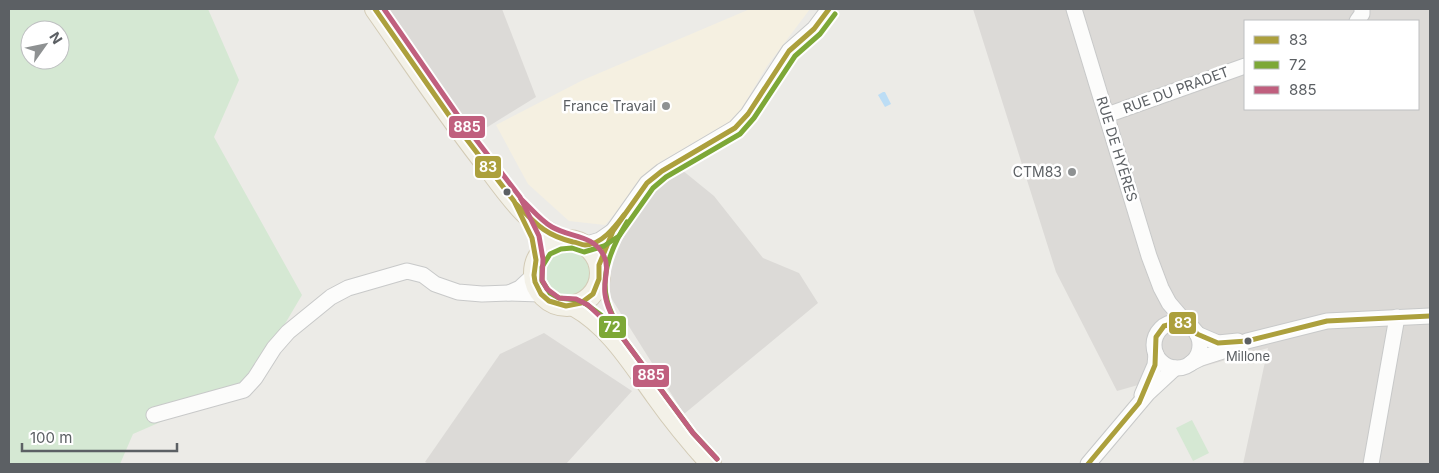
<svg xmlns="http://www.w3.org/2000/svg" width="1439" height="473" font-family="Inter,sans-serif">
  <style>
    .commercial { fill: #f5f0e1 }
    .industrial { fill: #dcdad7; fill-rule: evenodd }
    .green { fill: #d5e8d3; fill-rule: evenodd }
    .water { fill: #bcddf5 }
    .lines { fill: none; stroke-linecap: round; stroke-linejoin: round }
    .minor-casing { stroke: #c8c9c9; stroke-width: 17 }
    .major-casing { stroke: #d3cbb6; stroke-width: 22 }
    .minor { stroke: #fcfcfb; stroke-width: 15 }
    .major { stroke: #f3f1e8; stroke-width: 20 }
    .bus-1-casing { stroke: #fff; stroke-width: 9 }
    .bus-2-casing { stroke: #fff; stroke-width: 9 }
    .bus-3-casing { stroke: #fff; stroke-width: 9 }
    .bus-1 { stroke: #aca03d; stroke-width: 5 }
    .bus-2 { stroke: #7da837; stroke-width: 5 }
    .bus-3 { stroke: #c05f7e; stroke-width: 5 }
    .poi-dot { fill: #8e9192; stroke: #fff; stroke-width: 2 }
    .bus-dot { fill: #5c6064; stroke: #fff; stroke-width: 2 }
    .labels { text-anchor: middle; stroke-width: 5; stroke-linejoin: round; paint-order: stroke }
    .bus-label { font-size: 13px; fill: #5c6064; stroke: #fff }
    .street-label { font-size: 14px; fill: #5c6064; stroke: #fff }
    .poi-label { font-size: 14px; fill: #5c6064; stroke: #fff; text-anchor: end }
    .line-badge { stroke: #fff; stroke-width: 2 }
    .badge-label { font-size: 14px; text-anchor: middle; font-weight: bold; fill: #fff }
  </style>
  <rect width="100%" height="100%" fill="#ecebe7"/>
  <!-- commercial -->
  <polygon class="commercial" points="750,9 810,9 767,66 736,118 660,162 605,225 569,221 528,184 496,125 583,80"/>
  <!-- industrial -->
  <g class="industrial">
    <polygon points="384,9 502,9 536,97 473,136"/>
    <path d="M973,9H1430V464H1243L1268,348L1117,391L1056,272ZM1245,21H1418V109H1245Z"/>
    <polygon points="682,170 714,196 763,258 799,273 818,303 684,414 608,293 610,252 646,198"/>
    <polygon points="544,333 632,391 566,464 429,464 425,462 500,354"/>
  </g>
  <!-- green -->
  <g class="green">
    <path d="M9,9H208L239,80L214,137L302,295L250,383L133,434L120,464H9ZM30,30H60V60H30Z"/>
    <circle cx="567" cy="273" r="33"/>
    <polygon points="1192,420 1209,453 1193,461 1176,428"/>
  </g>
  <!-- water -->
  <polygon class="water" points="883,92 885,92 891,104 885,107 878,95"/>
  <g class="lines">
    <defs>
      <g id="minor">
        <polyline points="1074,9 1149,256 1161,288 1169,303 1187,324"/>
        <polyline points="1357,21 1362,14 1362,9"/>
        <polyline points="1107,115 1245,66"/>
        <polyline points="584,245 600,240 613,231"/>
        <polyline points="599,265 613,231 647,183 662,171 735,128 748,114 789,51 814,29 829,9"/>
        <polyline points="509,293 520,288 534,275"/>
        <circle cx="1177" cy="345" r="23"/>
        <polyline points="1197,334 1218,343 1238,341"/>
        <polyline points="1191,363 1201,358 1229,349 1247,341 1327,321 1430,316"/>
        <polyline points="1142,395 1155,365 1156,354"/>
        <polyline points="154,415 244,390 255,378 274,348 288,332 331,297 348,288 407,271 423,275 435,284 458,292 482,294 509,293 541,294"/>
        <polyline points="1088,464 1148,393 1175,368"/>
        <polyline points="1371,464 1397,317"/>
      </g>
      <g id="major">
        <path d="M375,9C410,59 444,110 481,158C504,188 527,226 564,240"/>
        <circle cx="567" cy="273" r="33"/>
        <path d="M574,306C610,326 632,363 656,396C673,420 691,442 711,464"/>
      </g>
    </defs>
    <!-- minor casing -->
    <use href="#minor" class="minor-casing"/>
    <!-- major casing -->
    <use href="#major" class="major-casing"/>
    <!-- minor -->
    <use href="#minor" class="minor"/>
    <!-- major -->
    <use href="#major" class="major"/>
    <defs>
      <g id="bus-1">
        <polyline points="375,9 455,124 514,201 532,238 536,260 534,275 535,282 541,294 549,301 566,306 581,303 593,294 599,279 599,265 613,231 647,183 662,171 735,128 748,114 789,51 814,29 829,9"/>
        <path d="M516,204C536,224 545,235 573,242C577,242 581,245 585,245C601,245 615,227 624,215"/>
        <polyline points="1088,464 1139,403 1155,365 1156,337 1164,326 1179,322 1187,324 1193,328 1197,334 1218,343 1247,341 1327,321 1430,316"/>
      </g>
      <g id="bus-2">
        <path d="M623,337C618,325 610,313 607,300C600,273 613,245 627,222"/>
        <polyline points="717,459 693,433 622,337 601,315 586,304 577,300 559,298 550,293 542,281 542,267 550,254 561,249 572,248 584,252 604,246 619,236 653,188 666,177 740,134 754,118 795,56 820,34 835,14"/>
      </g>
      <g id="bus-3">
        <polyline points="384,9 461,120 520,197 539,236 543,259 542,280 547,289 559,298 576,299 588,305 622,337 693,433 717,459"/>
        <path d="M521,199C531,208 540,220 552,227C571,238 593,234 604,256C610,269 603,281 605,294C607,309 616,323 623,337"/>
      </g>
    </defs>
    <!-- bus-1 casing -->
    <use href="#bus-1" class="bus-1-casing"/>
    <!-- bus-2 casing -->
    <use href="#bus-2" class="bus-2-casing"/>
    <!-- bus-3 casing -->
    <use href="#bus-3" class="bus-3-casing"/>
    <!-- bus-1 -->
    <use href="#bus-1" class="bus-1"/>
    <!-- bus-2 -->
    <use href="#bus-2" class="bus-2"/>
    <!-- bus-3 -->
    <use href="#bus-3" class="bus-3"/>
  </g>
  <!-- markers -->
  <g class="poi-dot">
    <circle cx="666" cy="106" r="5"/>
    <circle cx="1072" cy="172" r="5"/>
  </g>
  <g class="bus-dot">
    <circle cx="507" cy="192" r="4.5"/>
    <circle cx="1248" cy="341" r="4.5"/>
  </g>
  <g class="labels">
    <!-- bus labels -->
    <g class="bus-label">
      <text x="1248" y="361">Millone</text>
    </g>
    <!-- street labels -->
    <g class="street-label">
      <text transform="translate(1176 90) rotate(-20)" y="5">RUE DU PRADET</text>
      <text transform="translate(1117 149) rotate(73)" y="5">RUE DE HYÈRES</text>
    </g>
    <!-- poi labels -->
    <g class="poi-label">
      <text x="656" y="111">France Travail</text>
      <text x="1062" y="177">CTM83</text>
    </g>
  </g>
  <g class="line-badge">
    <rect x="448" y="115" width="38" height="24" rx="5" fill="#c05f7e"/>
    <rect x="474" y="155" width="28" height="24" rx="5" fill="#aca03d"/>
    <rect x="1168" y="311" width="29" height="24" rx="5" fill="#aca03d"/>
    <rect x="598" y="315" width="29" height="24" rx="5" fill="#7da837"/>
    <rect x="632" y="364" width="38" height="24" rx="5" fill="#c05f7e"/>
  </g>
  <g class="badge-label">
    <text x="467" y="132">885</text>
    <text x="488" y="172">83</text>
    <text x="1183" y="328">83</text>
    <text x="612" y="332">72</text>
    <text x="651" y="380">885</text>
  </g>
  <!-- border -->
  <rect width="1439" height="473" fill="none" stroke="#5c6064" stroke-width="20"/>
  <!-- legend -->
  <rect x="1244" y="20" width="175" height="90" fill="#ffffff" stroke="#bebfc1"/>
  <rect x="1254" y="36" width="25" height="8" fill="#aca03d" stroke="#bebfc1"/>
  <text x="1289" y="45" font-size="15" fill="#5c6064">83</text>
  <rect x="1254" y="61" width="25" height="8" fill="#7da837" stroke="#bebfc1"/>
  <text x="1289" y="70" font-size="15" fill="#5c6064">72</text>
  <rect x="1254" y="86" width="25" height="8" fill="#c05f7e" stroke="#bebfc1"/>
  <text x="1289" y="95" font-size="15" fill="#5c6064">885</text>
  <!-- north arrow -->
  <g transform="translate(45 45) rotate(57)"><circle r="24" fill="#ffffff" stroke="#bebfc1"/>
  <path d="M0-4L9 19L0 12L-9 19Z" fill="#8e9192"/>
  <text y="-8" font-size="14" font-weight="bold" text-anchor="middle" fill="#5c6064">N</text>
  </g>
  <!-- scale -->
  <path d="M22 443v8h155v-8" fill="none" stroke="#5c6064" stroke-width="2.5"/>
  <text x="30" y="443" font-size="15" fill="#5c6064" stroke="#ffffff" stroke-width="4" paint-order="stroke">100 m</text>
</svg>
